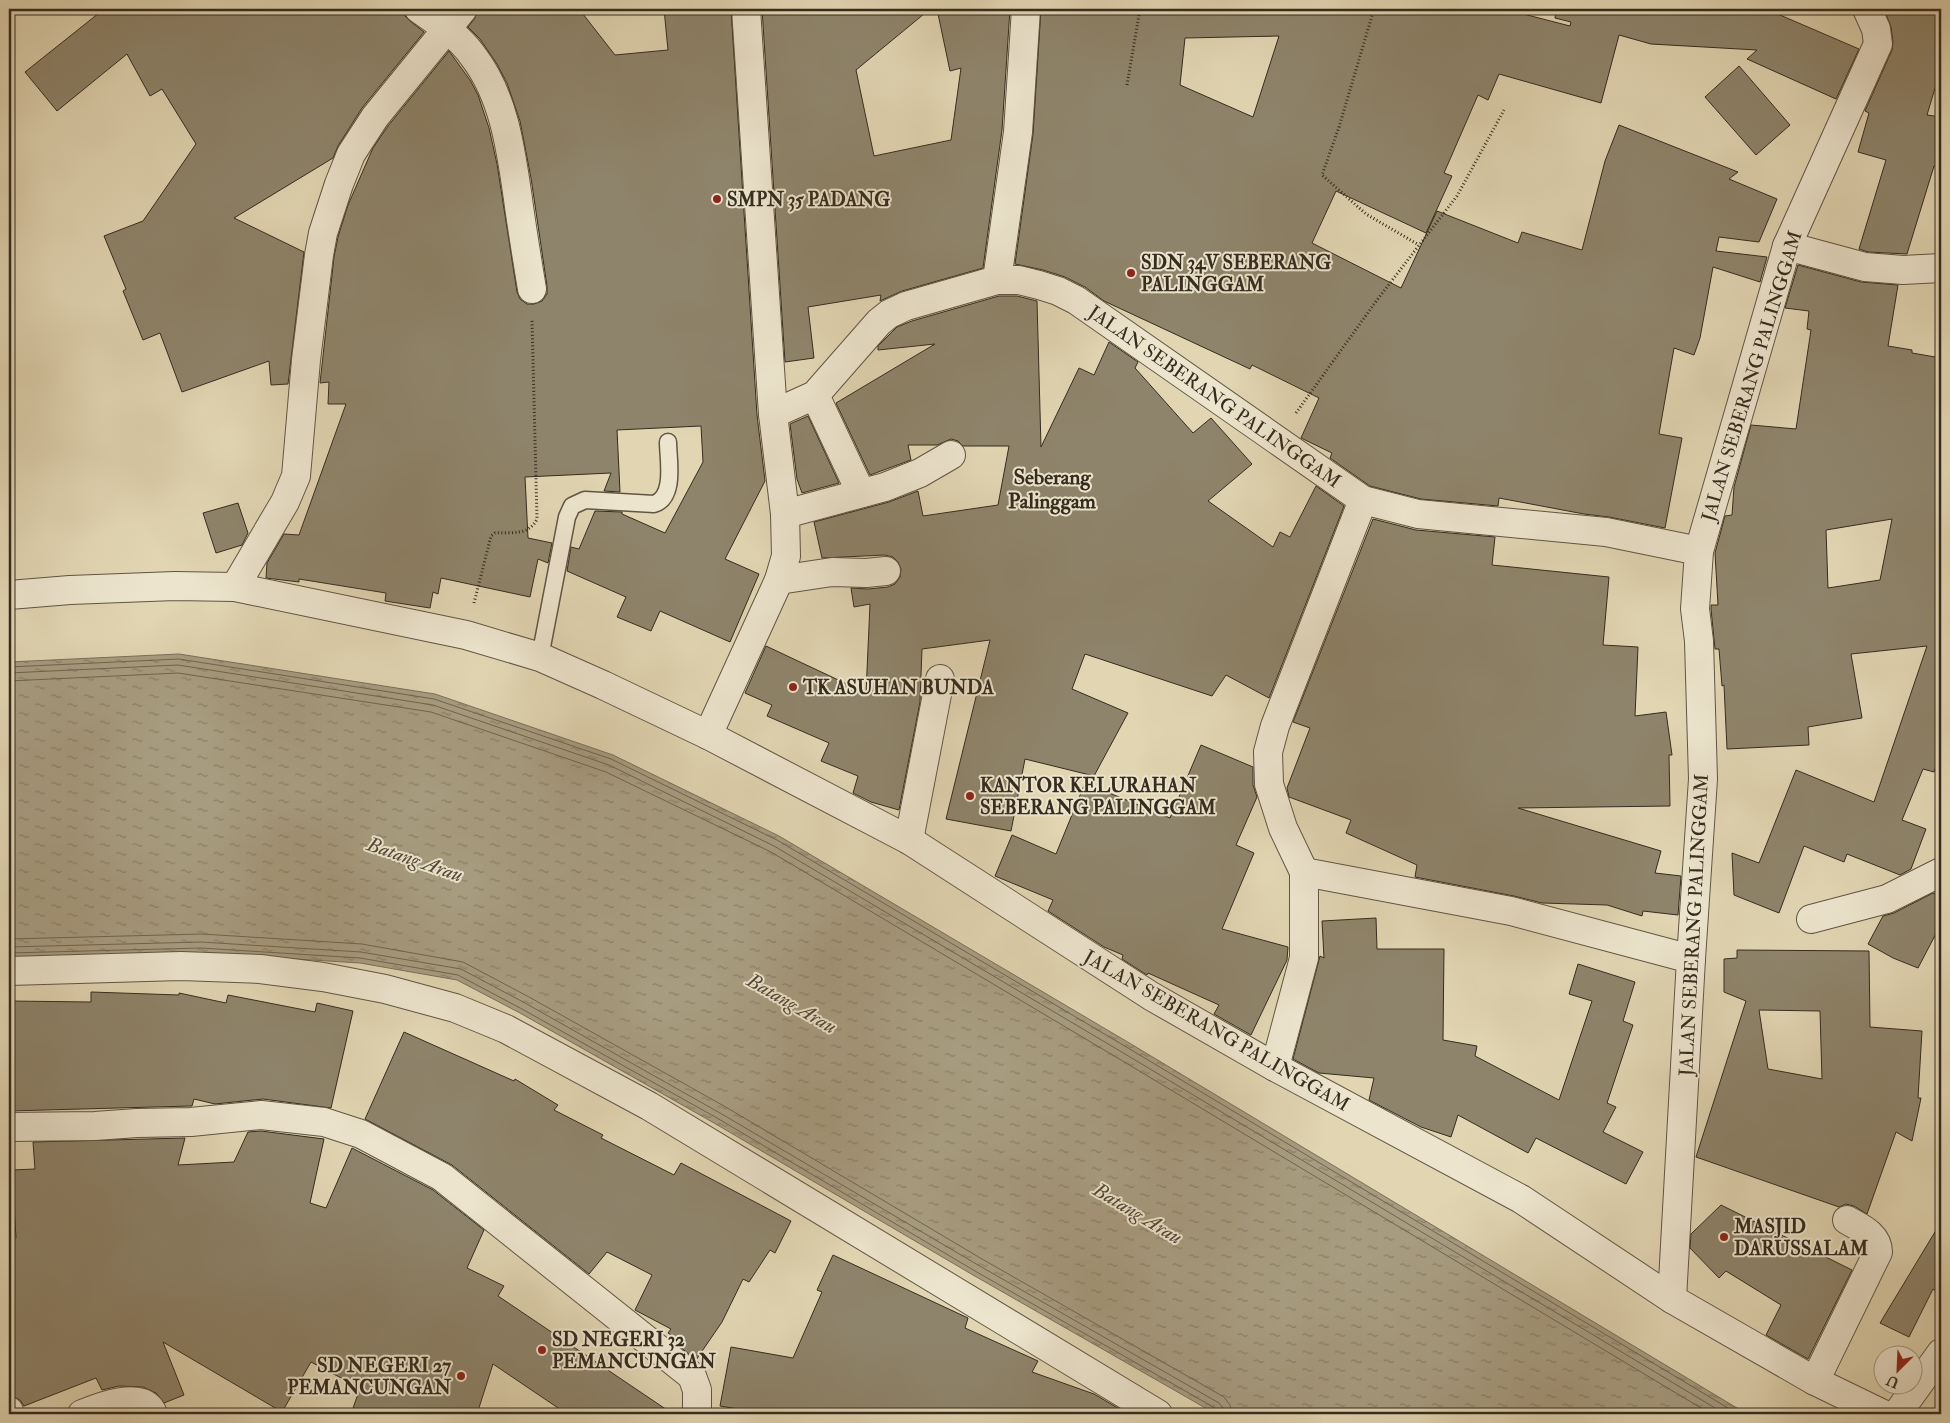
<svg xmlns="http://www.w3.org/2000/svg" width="1950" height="1423" font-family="'IM FELL Double Pica',serif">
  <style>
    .water { fill: url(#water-ripples); stroke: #796f59 }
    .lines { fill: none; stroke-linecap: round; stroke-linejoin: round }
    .shore { stroke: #6e6450; stroke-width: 1 }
    .building { fill: #8e846b; stroke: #352c1f; fill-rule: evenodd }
    .service-casing { stroke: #605644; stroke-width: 19 }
    .minor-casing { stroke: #605644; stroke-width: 30 }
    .tertiary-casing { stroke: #605644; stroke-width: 30 }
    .path { stroke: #352c1f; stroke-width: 3; stroke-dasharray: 1 2.5; stroke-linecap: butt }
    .service { stroke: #ece4cd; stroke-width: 16 }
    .minor { stroke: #ece4cd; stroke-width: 28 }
    .tertiary { stroke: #ece4cd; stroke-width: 28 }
    .poi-dot { fill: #8f2418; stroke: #ece4cd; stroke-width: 2 }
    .labels { text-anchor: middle; stroke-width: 4; stroke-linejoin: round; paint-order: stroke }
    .poi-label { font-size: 19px; font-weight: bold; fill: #352c1f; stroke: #ece4cd; text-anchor: start }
    .street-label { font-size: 19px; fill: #352c1f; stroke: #ece4cd }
    .water-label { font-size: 20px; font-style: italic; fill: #524837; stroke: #ece4cd }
    .quarter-label { font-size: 21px; font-weight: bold; fill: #352c1f; stroke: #ece4cd }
  </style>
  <defs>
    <pattern id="water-ripples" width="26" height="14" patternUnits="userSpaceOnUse" patternTransform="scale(1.25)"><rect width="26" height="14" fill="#a79c80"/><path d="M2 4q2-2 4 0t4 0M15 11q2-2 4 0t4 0" fill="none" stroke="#897f68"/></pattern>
  </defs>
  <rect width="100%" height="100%" fill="#e1d5b2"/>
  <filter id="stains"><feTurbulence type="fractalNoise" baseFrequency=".004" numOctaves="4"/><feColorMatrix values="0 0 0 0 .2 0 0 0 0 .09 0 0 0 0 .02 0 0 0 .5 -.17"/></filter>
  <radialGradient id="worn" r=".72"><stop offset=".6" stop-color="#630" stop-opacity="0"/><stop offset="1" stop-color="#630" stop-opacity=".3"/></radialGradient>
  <!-- water -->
  <polygon class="water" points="179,654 435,694 613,755 779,836 1126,1041 1747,1414 1216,1414 973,1275 714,1123 520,1013 457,980 360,963 201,953 9,958 9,662"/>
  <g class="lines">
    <!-- shore -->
    <g class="shore">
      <polyline points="9,667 179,659 434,699 611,759 777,840 1123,1045 1738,1414"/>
      <polyline points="9,673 178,665 433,705 609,765 774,846 1120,1051 1725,1414"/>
      <polyline points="9,681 178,673 431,712 606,772 771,852 1116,1057 1711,1414"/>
      <polyline points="9,939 202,934 362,944 463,962 529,997 724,1106 982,1259 1224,1397 1230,1405 1232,1414"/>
      <polyline points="9,947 201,942 361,952 461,969 525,1003 720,1113 978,1265 1219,1403 1223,1408 1224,1414"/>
      <polyline points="9,953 201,948 360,958 458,975 522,1009 717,1118 975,1271 1215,1408 1218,1414"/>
    </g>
  </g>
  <!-- building -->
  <g class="building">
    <polygon points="104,9 404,9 405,16 410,21 424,32 362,108 338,146 333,158 234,218 304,252 288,384 271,385 269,361 182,392 160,333 143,340 123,291 126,289 104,236 143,221 196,144 162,89 150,96 127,54 57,111 25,72"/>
    <polygon points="478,9 579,9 615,55 668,50 664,9 731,9 757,415 765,481 725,559 759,574 730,642 660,611 651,631 617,617 626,597 567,571 571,547 579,549 595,511 622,512 622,514 665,533 703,462 701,426 617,430 620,492 604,491 611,473 525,477 528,538 552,543 548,563 538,559 530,597 441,578 438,594 433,592 430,608 385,601 386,593 299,579 299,582 266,578 267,563 284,534 299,535 346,404 328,404 329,382 320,383 334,257 338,237 348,205 373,148 388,126 449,51 470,80 478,95 489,128 497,164 517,292 520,299 527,304 534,304 542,301 547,294 547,286 531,178 520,121 507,83 497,64 480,39 468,27 475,18"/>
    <polygon points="762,9 930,9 856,70 874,156 951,140 961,68 950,71 937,9 1010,9 1002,130 983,268 902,291 880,301 881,295 808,307 814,358 785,362"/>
    <path d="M1041,9H1504L1570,26L1571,22L1555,18L1556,9H1766L1859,49L1836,99L1747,59L1757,50L1651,44L1619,35L1601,103L1499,74L1488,100L1478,95L1444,173L1452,176L1426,233L1336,191L1312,243L1401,288L1437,211L1518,243L1522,232L1582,250L1605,161L1619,125L1738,172L1729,179L1777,199L1759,242L1719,237L1716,251L1767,257L1760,282L1713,267L1700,338L1694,355L1674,348L1659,434L1682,438L1665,528L1609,517L1584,514L1499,498L1498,506L1421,499L1370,486L1330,458L1332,453L1301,438L1319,398L1252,365L1250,369L1104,301L1085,287L1065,277L1043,270L1015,264L1033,134ZM1279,36L1253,117L1180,85L1185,38Z"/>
    <polygon points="1884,9 1941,9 1941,68 1927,115 1941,117 1941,167 1934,166 1907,254 1868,252 1859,249 1886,160 1858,152 1869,113 1865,111 1892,50 1893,42 1891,27"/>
    <polygon points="1739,66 1790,125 1756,155 1705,97"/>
    <path d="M1798,265L1861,282L1898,285L1888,346L1912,350V353L1941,358V751L1934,772L1923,769L1902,820L1926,829L1911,869L1900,875L1847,854L1844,862L1804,846L1779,913L1734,895L1732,853L1759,863L1796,770L1874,802L1927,646L1851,654L1862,718L1808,727L1809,745L1727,749L1724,685L1722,686L1719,649H1715L1711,609V605H1718L1715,553L1725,516L1732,515L1734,487L1751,425L1796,429L1811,330L1807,329L1809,311L1785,308ZM1892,519L1880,580L1828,588L1826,530Z"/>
    <polygon points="999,296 1017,296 1037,301 1041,447 1079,368 1094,375 1109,342 1138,362 1135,368 1193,433 1211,418 1252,464 1208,501 1273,547 1280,532 1290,537 1316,486 1344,506 1269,698 1226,675 1212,696 1085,654 1072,689 1128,713 1094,776 1025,759 1011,831 946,819 990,640 922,649 920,702 899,810 871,802 853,793 858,776 821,761 829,743 767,716 772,705 745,693 766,646 866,693 870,604 854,607 851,588 868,589 888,587 895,584 900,577 901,569 898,562 893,557 885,555 822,558 814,522 889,502 918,491 923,516 998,505 1009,446 963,446 958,441 951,439 937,445 908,445 911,460 870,475 836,403 935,344 878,350 878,346 897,327 912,321"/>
    <polygon points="808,416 839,483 802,493 797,479 790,424"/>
    <polygon points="238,503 248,533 242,545 216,553 203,513"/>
    <polygon points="1373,519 1416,530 1495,537 1492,565 1609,577 1603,645 1638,647 1635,716 1666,712 1672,755 1669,755 1670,806 1518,808 1661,851 1655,873 1681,876 1678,915 1643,911 1642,916 1607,905 1542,903 1514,896 1415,877 1417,865 1346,833 1351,820 1289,797 1287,788 1310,728 1293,722"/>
    <polygon points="1201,745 1253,767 1253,785 1257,797 1236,845 1254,853 1222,929 1288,947 1287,960 1251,1035 1214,1014 1219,1005 1148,973 1147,975 1122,959 1123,955 1104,947 1048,911 1053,900 995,876 1012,835 1056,854 1085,783 1170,818"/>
    <polygon points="1933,893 1941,897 1941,924 1918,968 1893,958 1868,944 1883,916 1894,913"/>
    <polygon points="1376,918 1377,949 1444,949 1443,1040 1477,1046 1475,1056 1559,1100 1592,1001 1569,994 1578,964 1635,982 1623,1021 1633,1025 1607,1103 1616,1107 1603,1132 1643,1152 1626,1184 1536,1138 1528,1153 1458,1115 1451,1137 1421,1127 1369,1100 1374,1078 1319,1073 1293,1059 1320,956 1324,958 1322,921"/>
    <path d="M1737,950L1869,951L1870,1027L1922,1031L1918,1098H1921L1912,1141L1896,1132L1867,1214L1854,1206L1846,1204L1839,1207L1696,1157L1746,1001L1724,992V959L1737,958ZM1759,1010L1820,1011L1822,1079L1768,1069Z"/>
    <polygon points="91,992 179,995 179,993 226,1003 228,995 315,1012 317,1003 353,1011 331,1108 263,1099 215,1104 194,1099 192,1106 190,1106 9,1111 9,1001 91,1002"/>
    <polygon points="404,1032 514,1081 515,1079 558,1105 554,1110 603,1135 601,1138 674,1175 681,1163 791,1221 775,1253 770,1250 749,1282 743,1279 722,1322 696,1360 673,1341 675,1338 668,1333 671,1329 635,1310 652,1275 607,1252 589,1274 452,1165 365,1119"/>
    <polygon points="261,1131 324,1139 310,1203 326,1208 352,1148 433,1190 484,1230 467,1268 504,1286 498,1296 673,1414 567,1414 493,1364 477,1414 351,1414 360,1388 311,1362 282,1412 163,1342 184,1395 164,1403 156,1393 143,1387 119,1386 102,1390 96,1378 24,1406 20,1400 14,1397 9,1382 9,1240 16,1238 12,1170 35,1169 33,1142 185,1138 178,1165 234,1162 248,1132"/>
    <polygon points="1721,1205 1852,1270 1808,1359 1766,1335 1781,1305 1726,1271 1719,1278 1690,1248 1691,1234"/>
    <polygon points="1941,1222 1941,1295 1933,1289 1909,1337 1880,1323"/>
    <polygon points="833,1255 968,1318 965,1328 1038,1361 1032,1372 1094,1394 1128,1414 769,1414 720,1406 731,1347 793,1358 822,1292 817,1290"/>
  </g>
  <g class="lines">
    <defs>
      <path id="service" d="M540,657L567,517L572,506L585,500L654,504C676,497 668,459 668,442"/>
      <g id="minor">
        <path d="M419,9C439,23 459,36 473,56C504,96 511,150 518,199C522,229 527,259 532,289"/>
        <polyline points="1787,246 1865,267 1903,270 1941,268"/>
        <polyline points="997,280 1018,132 1026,9"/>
        <polyline points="815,395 861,493"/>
        <polyline points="773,414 815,395 879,322 889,314 906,306 997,280 1019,280 1039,285 1058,291 1076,300 1363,500 1418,514 1606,532 1699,551 1695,609 1699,641 1703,779 1691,959 1672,1299"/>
        <polyline points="785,514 885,487 920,473 951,455"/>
        <polyline points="1699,551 1787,246 1878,44 1876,29 1867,9"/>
        <polyline points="779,580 832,572 866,573 886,571"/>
        <polyline points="235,587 285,502 296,476 306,360 319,255 323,233 339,184 351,154 375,117 463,9"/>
        <polyline points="708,735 779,580 786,556 785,514 773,414 746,9"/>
        <polyline points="909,840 940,679"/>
        <polyline points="1304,872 1511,911 1691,959"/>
        <polyline points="1811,919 1887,899 1941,872"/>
        <polyline points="9,971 181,966 260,969 323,977 385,989 455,1008 506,1029 649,1106 1158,1414"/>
        <polyline points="1275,1067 1304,958 1304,872 1283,828 1269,784 1268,752 1275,726 1363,500"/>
        <polyline points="9,1127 95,1126 137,1123 191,1122 261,1115 324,1122 361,1134 442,1177 692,1376 697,1390 697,1414"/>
        <path d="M1815,1381L1878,1252C1878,1235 1861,1228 1847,1220"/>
        <polyline points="9,1411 10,1414"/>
        <path d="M82,1414C99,1407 144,1389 153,1414"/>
        <polyline points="1897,1414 1941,1353"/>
      </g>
      <polyline id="tertiary" points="9,595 70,590 175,586 235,587 466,635 540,657 603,685 708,735 909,840 1151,996 1275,1067 1521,1199 1672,1299 1815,1381 1883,1414"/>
    </defs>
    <!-- service casing -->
    <use href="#service" class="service-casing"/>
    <!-- minor casing -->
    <use href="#minor" class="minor-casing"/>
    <!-- tertiary casing -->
    <use href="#tertiary" class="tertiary-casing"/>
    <!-- path -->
    <g class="path">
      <polyline points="1374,9 1339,127 1322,175 1366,214 1419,245"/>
      <polyline points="1127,85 1140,9"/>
      <polyline points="1296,413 1377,300 1457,196 1504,110"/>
      <path d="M474,603L491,536L495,533C511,532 529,536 537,519L532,320"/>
    </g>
    <!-- service -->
    <use href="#service" class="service"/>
    <!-- minor -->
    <use href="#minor" class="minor"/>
    <!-- tertiary -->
    <use href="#tertiary" class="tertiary"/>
  </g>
  <!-- markers -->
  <g class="poi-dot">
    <circle cx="717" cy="199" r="5"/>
    <circle cx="1131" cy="273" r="5"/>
    <circle cx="793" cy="687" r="5"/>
    <circle cx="970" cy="796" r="5"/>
    <circle cx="1724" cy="1237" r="5"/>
    <circle cx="542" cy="1350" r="5"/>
    <circle cx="461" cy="1376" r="5"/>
  </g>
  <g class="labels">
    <!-- poi labels -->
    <g class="poi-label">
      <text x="727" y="206">SMPN 35 PADANG</text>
      <text x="1141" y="269">SDN 34V SEBERANG<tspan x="1141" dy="22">PALINGGAM</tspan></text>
      <text x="803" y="694">TK ASUHAN BUNDA</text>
      <text x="980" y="792">KANTOR KELURAHAN<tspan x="980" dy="22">SEBERANG PALINGGAM</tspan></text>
      <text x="1734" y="1233">MASJID<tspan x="1734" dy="22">DARUSSALAM</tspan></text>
      <text x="552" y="1346">SD NEGERI 32<tspan x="552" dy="22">PEMANCUNGAN</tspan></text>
      <text x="451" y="1372" text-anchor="end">SD NEGERI 27<tspan x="451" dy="22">PEMANCUNGAN</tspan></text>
    </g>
    <!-- street labels -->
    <g class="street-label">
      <text transform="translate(1751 376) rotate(-73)" y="7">JALAN SEBERANG PALINGGAM</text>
      <text transform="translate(1215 396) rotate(35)" y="7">JALAN SEBERANG PALINGGAM</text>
      <text transform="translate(1693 925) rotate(-87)" y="7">JALAN SEBERANG PALINGGAM</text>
      <text transform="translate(1217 1030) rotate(30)" y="7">JALAN SEBERANG PALINGGAM</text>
    </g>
    <!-- water labels -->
    <g class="water-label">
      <text transform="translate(415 859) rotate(19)" y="7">Batang Arau</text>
      <text transform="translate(792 1003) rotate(30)" y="7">Batang Arau</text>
      <text transform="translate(1138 1213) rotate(31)" y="7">Batang Arau</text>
    </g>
    <!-- quarter labels -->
    <g class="quarter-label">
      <text x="1052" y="484">Seberang<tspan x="1052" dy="24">Palinggam</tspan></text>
    </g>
  </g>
  <!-- margin -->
  <rect width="1950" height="1423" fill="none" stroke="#e1d5b2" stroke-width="30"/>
  <rect x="10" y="10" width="1930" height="1403" fill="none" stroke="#352c1f" stroke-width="2.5"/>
  <rect x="15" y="15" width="1920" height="1393" fill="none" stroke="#352c1f"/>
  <!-- north arrow -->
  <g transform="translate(1898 1370) rotate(204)"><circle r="24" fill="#ece4cd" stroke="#a39a87"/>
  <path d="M0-4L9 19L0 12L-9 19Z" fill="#8f2418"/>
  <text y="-8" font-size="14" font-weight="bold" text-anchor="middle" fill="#352c1f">U</text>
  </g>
  <rect width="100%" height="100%" filter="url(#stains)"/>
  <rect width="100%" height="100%" fill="url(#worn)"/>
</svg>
